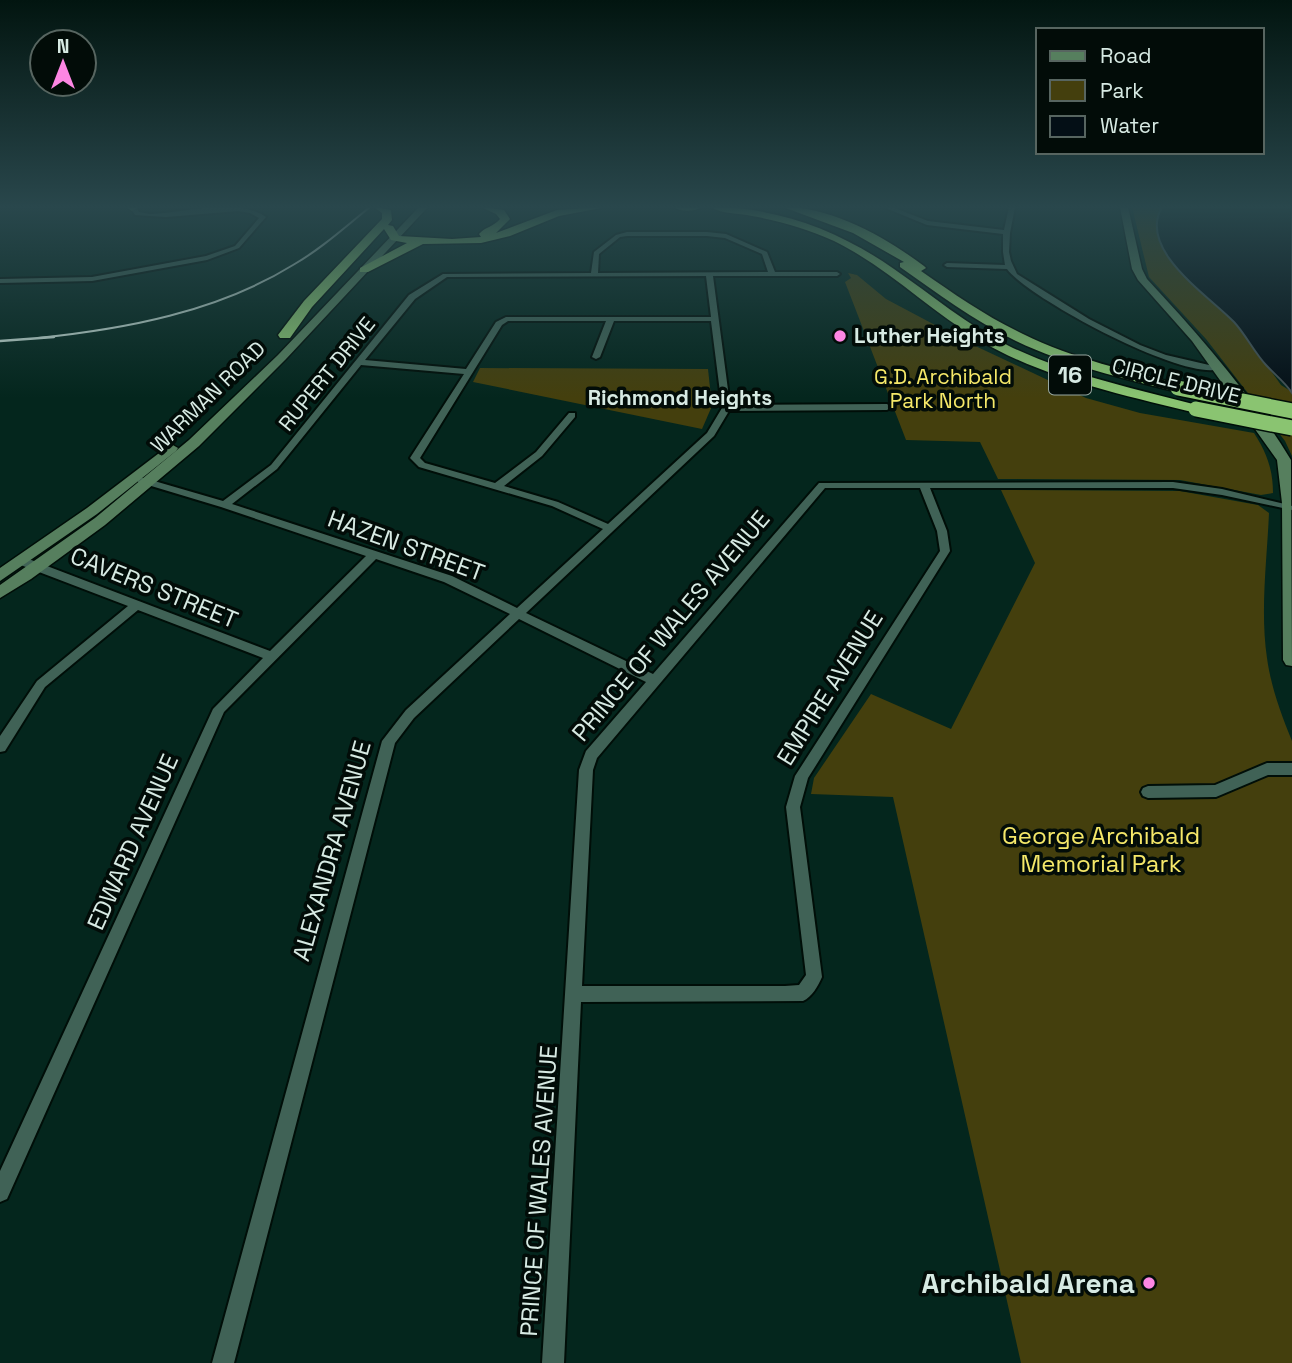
<svg xmlns="http://www.w3.org/2000/svg" width="1292" height="1363" font-family="'Space Grotesk',sans-serif">
  <style>
    .green { fill: #443f0d }
    .water { fill: #040f16; stroke: #435154; stroke-width: 2 }
    .lines { fill: none; stroke-linecap: round; stroke-linejoin: round }
    .street-casing { stroke: #000e08; stroke-width: 4 }
    .secondary-casing { stroke: #000e08; stroke-width: 3 }
    .highway-casing { stroke: #000e08; stroke-width: 3 }
    .street { fill: #406256; fill-rule: evenodd }
    .secondary { fill: #567f5e; fill-rule: evenodd }
    .highway { fill: #8ac471; fill-rule: evenodd }
    .rail-far1 { stroke: #c1d6ce; stroke-width: 2 }
    .rail { stroke: #c1d6ce; stroke-width: 2.5 }
    .highway-bridge-casing { stroke: #000e08; stroke-width: 18; stroke-linecap: butt }
    .highway-bridge { stroke: #8ac471; stroke-width: 15 }
    .poi-dot { fill: #fd86e3; stroke: #020c08; stroke-width: 2.5 }
    .labels { text-anchor: middle; stroke-width: 7; stroke-linejoin: round; paint-order: stroke }
    .far-poi-label { font-size: 21px; font-weight: bold; fill: #d7eae3; stroke: #020c08; text-anchor: start }
    .far-street-label { font-size: 21px; fill: #d7eae3; stroke: #020c08 }
    .far-park-label { font-size: 21px; fill: #f5e869; stroke: #020c08 }
    .far-neighbourhood-label { font-size: 21px; font-weight: bold; fill: #d7eae3; stroke: #020c08 }
    .shield { fill: #020c08; stroke: #97a7a1; stroke-width: 2 }
    .shield-label { font-size: 23px; font-weight: bold; fill: #d7eae3 }
    .street-label { font-size: 24px; fill: #d7eae3; stroke: #020c08 }
    .park-label { font-size: 24px; fill: #f5e869; stroke: #020c08 }
    .near-poi-label { font-size: 28px; font-weight: bold; fill: #d7eae3; stroke: #020c08; text-anchor: end }
  </style>
  <rect width="100%" height="100%" fill="#04261d"/>
  <!-- green -->
  <g class="green">
    <polygon points="1132,207 1168,207 1231,315 1281,385 1292,392 1292,456 1285,441 1206,339 1149,277"/>
    <path d="M848,273L857,275L886,299L969,343L1086,398L1140,413L1254,433C1267,453 1273,470 1273,493L1261,495L1180,480L998,479L980,442L906,440L845,282L851,278Z"/>
    <polygon points="480,368 708,369 712,406 702,429 473,382"/>
    <path d="M1001,490L1180,491L1258,505L1269,513C1267,560 1260,611 1267,658C1271,687 1281,714 1292,741V1363H1021L893,797L811,794L814,778L871,694L951,729L1035,563Z"/>
  </g>
  <!-- water -->
  <path class="water" d="M1162,207H1292V393C1285,382 1275,375 1266,365C1254,352 1246,335 1234,322C1208,295 1137,250 1162,207Z"/>
  <g class="lines">
    <defs>
      <g id="street">
        <path d="M130,207H136L139,212L150,214C184,213 237,197 266,217L239,248L207,260L92,281L0,283V279L92,277L206,256L235,246L259,218L250,213L238,211L166,217L135,215Z"/>
        <path d="M883,207H892L928,221L1004,230L1009,207H1015L1010,233L1009,252L1011,261L1017,274L1089,319L1140,345L1166,355L1222,368C1190,385 1028,298 1007,269L947,267L944,265L947,263L1005,265L1003,252V234L927,225Z"/>
        <path d="M627,232H707L726,234L767,252L775,272H837L840,274L837,276H713L730,405L887,404L891,407L887,410L729,411L714,436L526,613L653,674L819,483L1173,482L1222,489L1289,505L1292,506V510L1222,495L1173,488H930L947,531L950,551L808,778L800,807L822,977C818,986 812,997 803,1001L581,1002L564,1363H542L579,770L586,751L646,682L519,619L414,718L395,743L234,1363H212L382,741L406,710L510,614L444,582L376,559L224,712L7,1199L0,1202V1171L213,709L263,658L138,610L45,687L5,751L0,752V736L37,681L128,606L18,564L17,561L22,557L26,558L270,651L366,556L221,507L138,482V478H144L223,501L271,465L409,295L443,274L591,273L594,252L616,235ZM627,236H707L725,238L762,254L768,272L598,273L599,254L620,237ZM706,276L711,317H506L496,322L466,369L365,360L415,299L447,277ZM508,321H606L592,357L596,359L600,357L614,321H711L722,408L707,433L608,524L558,502L504,486L542,456L575,417V413H569L536,452L495,483L425,463L420,458L502,325ZM361,365L464,374L410,458L419,467L552,506L603,529L517,608L452,576L232,504L277,469ZM825,488H920L937,531L940,551L795,776L786,807L806,975L799,985L785,986H582L593,770L597,758Z"/>
        <polygon points="1267,763 1292,763 1292,775 1268,775 1216,797 1148,798 1143,796 1141,792 1143,788 1148,786 1215,785"/>
      </g>
      <g id="secondary">
        <polygon points="419,207 428,207 286,359 199,446 105,525 31,579 0,598 0,585 95,518 189,440 278,355"/>
        <path d="M1120,207H1128L1142,269L1147,279C1199,335 1251,394 1291,460L1292,666L1286,665L1283,660L1282,503L1277,460L1192,341L1138,280L1132,269Z"/>
        <polygon points="171,444 178,448 176,451 97,514 0,581 0,568 87,508"/>
      </g>
      <g id="highway">
        <polygon points="126,207 137,207 137,208 132,211"/>
        <path d="M374,207L391,210L392,220L388,225L393,226L399,236L452,239L481,237L479,234C485,227 493,227 500,219L496,214L481,207L504,210L510,219L496,233L557,210L606,207L559,216L510,236L481,243L423,244L368,272H360V268L407,243L391,240L384,229L312,307L290,338H280L278,335L304,301L382,219V213Z"/>
        <path d="M674,207H701C695,212 680,212 674,207Z"/>
        <path d="M711,207C778,207 840,231 894,269C932,295 967,325 1009,346C1069,375 1136,389 1201,406L1203,409L1196,413C1123,395 1045,379 979,340C929,310 887,267 834,241C808,229 780,221 752,216C739,213 721,214 711,207Z"/>
        <path d="M783,207C833,207 885,237 924,266L926,268L921,271C954,294 987,317 1023,334C1073,359 1129,371 1183,385L1185,388L1178,392C1122,378 1065,365 1014,340C973,320 937,293 900,267V263L904,262L853,233Z"/>
      </g>
    </defs>
    <!-- street casing -->
    <use href="#street" class="street-casing"/>
    <!-- secondary casing -->
    <use href="#secondary" class="secondary-casing"/>
    <!-- highway casing -->
    <use href="#highway" class="highway-casing"/>
    <!-- street -->
    <use href="#street" class="street"/>
    <!-- secondary -->
    <use href="#secondary" class="secondary"/>
    <!-- highway -->
    <use href="#highway" class="highway"/>
    <!-- rail-far1 -->
    <path class="rail-far1" d="M38,338C125,329 217,312 293,265C321,249 345,227 370,207"/>
    <!-- rail -->
    <polyline class="rail" points="0,341 54,337"/>
    <defs>
      <g id="highway-bridge">
        <polyline points="1178,388 1292,411"/>
        <polyline points="1196,409 1292,428"/>
      </g>
    </defs>
    <!-- highway-bridge casing -->
    <use href="#highway-bridge" class="highway-bridge-casing"/>
    <!-- highway-bridge -->
    <use href="#highway-bridge" class="highway-bridge"/>
  </g>
  <!-- sky -->
  <linearGradient id="sky" x2="0" y2="1"><stop stop-color="#021510"/><stop offset="0.52" stop-color="#29474c"/><stop offset="1" stop-color="#29474c" stop-opacity="0"/></linearGradient>
  <rect width="1292" height="398" fill="url(#sky)"/>
  <!-- markers -->
  <g class="poi-dot">
    <circle cx="840" cy="336" r="7"/>
    <circle cx="1149" cy="1283" r="7"/>
  </g>
  <g class="labels">
    <!-- far-poi labels -->
    <g class="far-poi-label">
      <text x="854" y="343">Luther Heights</text>
    </g>
    <!-- far-street labels -->
    <g class="far-street-label">
      <text transform="translate(327 374) rotate(-51)" y="7">RUPERT DRIVE</text>
      <text transform="translate(1176 381) rotate(14)" y="7">CIRCLE DRIVE</text>
      <text transform="translate(208 397) rotate(-44)" y="7">WARMAN ROAD</text>
    </g>
    <!-- far-park labels -->
    <g class="far-park-label">
      <text x="943" y="384">G.D. Archibald<tspan x="943" dy="24">Park North</tspan></text>
    </g>
    <!-- far-neighbourhood labels -->
    <g class="far-neighbourhood-label">
      <text x="680" y="405">Richmond Heights</text>
    </g>
    <!-- shield labels -->
    <rect class="shield" x="1049" y="355.5" width="42" height="39" rx="5"/>
    <g class="shield-label">
      <text x="1070" y="383">16</text>
    </g>
    <!-- street labels -->
    <g class="street-label">
      <text transform="translate(406 546) rotate(20)" y="8">HAZEN STREET</text>
      <text transform="translate(154 588) rotate(22)" y="8">CAVERS STREET</text>
      <text transform="translate(671 626) rotate(-50)" y="8">PRINCE OF WALES AVENUE</text>
      <text transform="translate(830 688) rotate(-58)" y="8">EMPIRE AVENUE</text>
      <text transform="translate(133 842) rotate(-66)" y="8">EDWARD AVENUE</text>
      <text transform="translate(332 851) rotate(-74)" y="8">ALEXANDRA AVENUE</text>
      <text transform="translate(539 1191) rotate(-86)" y="8">PRINCE OF WALES AVENUE</text>
    </g>
    <!-- park labels -->
    <g class="park-label">
      <text x="1101" y="844">George Archibald<tspan x="1101" dy="28">Memorial Park</tspan></text>
    </g>
    <!-- near-poi labels -->
    <g class="near-poi-label">
      <text x="1135" y="1293">Archibald Arena</text>
    </g>
  </g>
  <!-- legend -->
  <rect x="1036" y="28" width="228" height="126" fill="#020c08" stroke="#576560" stroke-width="2"/>
  <rect x="1050" y="51" width="35" height="10" fill="#567f5e" stroke="#576560" stroke-width="2"/>
  <text x="1100" y="63" font-size="21" fill="#d7eae3">Road</text>
  <rect x="1050" y="80" width="35" height="21" fill="#443f0d" stroke="#576560" stroke-width="2"/>
  <text x="1100" y="98" font-size="21" fill="#d7eae3">Park</text>
  <rect x="1050" y="116" width="35" height="21" fill="#040f16" stroke="#576560" stroke-width="2"/>
  <text x="1100" y="133" font-size="21" fill="#d7eae3">Water</text>
  <!-- north arrow -->
  <g transform="translate(63 63)"><circle r="33" fill="#020c08" stroke="#576560" stroke-width="2"/>
  <path d="M0-5L12 26L0 18L-12 26Z" fill="#fd86e3"/>
  <text y="-10" font-size="19" font-weight="bold" text-anchor="middle" fill="#d7eae3">N</text>
  </g>
</svg>
